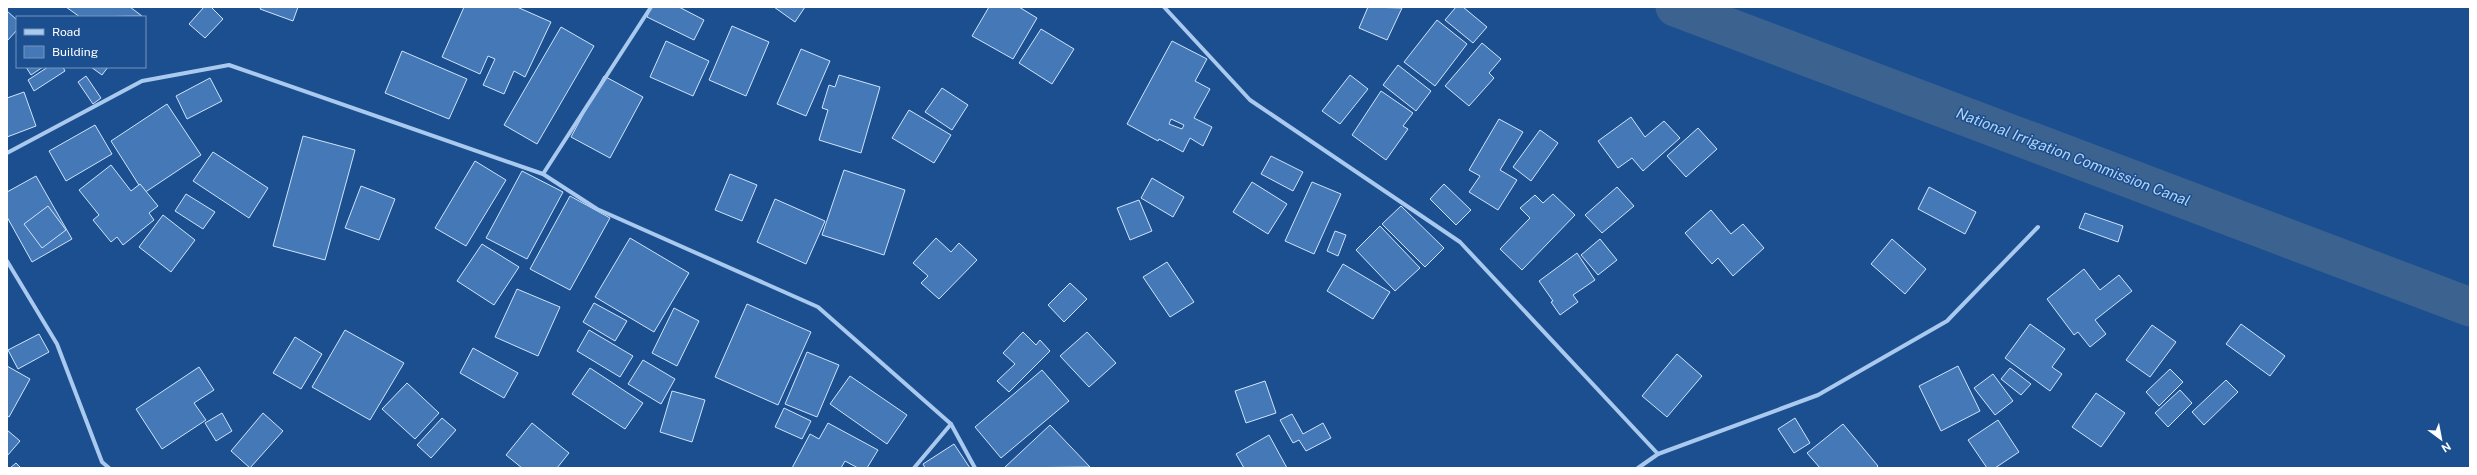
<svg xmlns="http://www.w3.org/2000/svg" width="2477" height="475" font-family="'Public Sans',sans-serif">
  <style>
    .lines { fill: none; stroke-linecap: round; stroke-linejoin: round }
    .canal { stroke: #3c6290; stroke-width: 39 }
    .building { fill: #4478b7; stroke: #cfe3fa; fill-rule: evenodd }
    .street { stroke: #a9c9ee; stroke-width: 4 }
    .labels { text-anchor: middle; stroke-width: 3; stroke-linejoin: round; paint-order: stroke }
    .water-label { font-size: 15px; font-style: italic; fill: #b5d3f5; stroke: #1b4f8f }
  </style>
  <rect width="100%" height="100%" fill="#1b4f8f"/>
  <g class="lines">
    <!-- canal -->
    <polyline class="canal" points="1675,7 2470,307"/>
  </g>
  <!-- building -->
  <g class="building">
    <polygon points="66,7 130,7 142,16 80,17"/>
    <polygon points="204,7 211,7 223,19 205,38 189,24"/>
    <polygon points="261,7 298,7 293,21 260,9"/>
    <polygon points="464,7 517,7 551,22 525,77 514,71 504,94 483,85 495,59 488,56 480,74 442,57"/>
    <polygon points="651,7 679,7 704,20 694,40 647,17"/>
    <polygon points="774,7 805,7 795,22"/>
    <polygon points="989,7 1019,7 1037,18 1013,59 972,36"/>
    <polygon points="1368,7 1402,8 1387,40 1359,28"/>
    <polygon points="1456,7 1463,7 1487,27 1473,43 1445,20"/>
    <polygon points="7,11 17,20 17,30 7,41"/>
    <polygon points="1437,20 1467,44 1435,86 1404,62"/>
    <polygon points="732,26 769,42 746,96 709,80"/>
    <polygon points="561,27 594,46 537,144 504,125"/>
    <polygon points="1041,29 1074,49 1052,84 1019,63"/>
    <polygon points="666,41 709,61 693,96 650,77"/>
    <path d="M1172,41L1207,59L1195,81L1210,89L1194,118L1212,127L1203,146L1190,138L1183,152L1159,139L1158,141L1127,124ZM1171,119L1184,125L1182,129L1169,124Z"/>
    <polygon points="1482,43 1501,59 1489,73 1494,78 1469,106 1445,86"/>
    <polygon points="801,49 830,61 806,116 777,104"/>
    <polygon points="402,51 467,79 449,119 385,93"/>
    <polygon points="1398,65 1431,91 1416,111 1383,85"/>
    <polygon points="26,67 43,67 31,75"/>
    <polygon points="48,67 63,67 65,71 34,91 28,80"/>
    <polygon points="91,67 108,67 102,75"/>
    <polygon points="839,75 880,87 861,153 819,140 828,110 822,108 829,85 835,87"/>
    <polygon points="1350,75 1368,89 1340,124 1322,111"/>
    <polygon points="86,76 101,98 93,104 78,82"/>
    <polygon points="604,76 643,97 610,158 571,137"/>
    <polygon points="210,78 222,101 187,119 176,96"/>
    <polygon points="942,88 968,105 952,130 925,112"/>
    <polygon points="1381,91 1413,113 1403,126 1408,129 1386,160 1352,135"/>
    <polygon points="24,92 36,126 7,137 7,98"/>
    <polygon points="167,104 201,155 144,193 111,141"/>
    <polygon points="909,110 951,135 934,163 892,138"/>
    <polygon points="1631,117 1645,137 1664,121 1680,138 1643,171 1632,158 1618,168 1598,141"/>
    <polygon points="1499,119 1523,132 1500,170 1517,180 1498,210 1469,192 1480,176 1469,170"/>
    <polygon points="95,125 112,154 66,181 49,151"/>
    <polygon points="1698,128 1717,149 1686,177 1667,156"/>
    <polygon points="1540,130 1558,143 1531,181 1513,167"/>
    <polygon points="303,136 355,150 325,260 273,246"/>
    <polygon points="213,152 268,188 249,218 193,181"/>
    <polygon points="1271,156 1303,172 1293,191 1261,174"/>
    <polygon points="475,161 506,180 466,246 435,228"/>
    <polygon points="111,165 131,191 140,184 158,206 149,213 154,220 123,245 117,237 111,242 93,220 99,215 79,190"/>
    <polygon points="844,170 905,190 884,255 822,235"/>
    <polygon points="522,171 563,192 527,259 486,238"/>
    <polygon points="730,174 757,185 742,221 715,210"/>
    <polygon points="36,176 72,239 32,262 7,217 7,192"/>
    <polygon points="1152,178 1184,197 1173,217 1141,198"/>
    <polygon points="1252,182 1287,204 1268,234 1233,212"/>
    <polygon points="1312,182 1341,194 1314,254 1285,241"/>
    <polygon points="1444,184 1471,210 1456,225 1430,199"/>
    <polygon points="361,186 395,199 379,240 345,228"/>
    <polygon points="1617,187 1634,206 1602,233 1585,215"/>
    <polygon points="1929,187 1976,212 1965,234 1918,209"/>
    <polygon points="186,194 215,212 203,229 175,211"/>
    <polygon points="1553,194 1575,215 1522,270 1500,249 1530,218 1520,208 1535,195 1543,203"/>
    <polygon points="570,196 610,218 570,290 530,269"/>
    <polygon points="775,199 825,221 806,264 757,242"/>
    <polygon points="1139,200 1152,231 1130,240 1117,208"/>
    <polygon points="48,206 66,230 42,248 24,224"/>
    <polygon points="1401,206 1444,248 1425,267 1382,224"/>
    <polygon points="1711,210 1731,234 1743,224 1764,248 1733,276 1718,258 1712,264 1685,233"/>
    <polygon points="2085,213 2123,226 2118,242 2079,228"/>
    <polygon points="163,215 195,240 171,272 139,247"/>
    <polygon points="1380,226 1420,268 1395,291 1356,250"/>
    <polygon points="1335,231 1346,235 1338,256 1327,251"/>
    <polygon points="630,238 689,273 654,332 595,297"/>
    <polygon points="936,238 951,252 959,243 977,260 939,299 921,283 928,276 913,263"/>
    <polygon points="1600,239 1617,260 1598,275 1581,255"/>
    <polygon points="1892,239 1926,269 1905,294 1871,264"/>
    <polygon points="482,244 519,267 494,305 457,281"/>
    <polygon points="1577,253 1595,280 1573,295 1578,302 1560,315 1551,302 1553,301 1539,281"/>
    <polygon points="1167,262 1194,302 1170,317 1143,277"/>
    <polygon points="1343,264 1390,292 1373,319 1327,291"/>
    <polygon points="2084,269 2100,290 2119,275 2132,291 2095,320 2106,334 2090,347 2078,332 2074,335 2047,299"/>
    <polygon points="1070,283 1087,299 1064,322 1048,305"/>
    <polygon points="517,289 560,307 538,356 495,337"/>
    <polygon points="594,303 627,321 615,341 583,322"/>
    <polygon points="747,304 811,332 778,405 715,377"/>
    <polygon points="674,308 699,321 677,366 652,353"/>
    <polygon points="2030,324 2065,349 2052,367 2062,374 2050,391 2005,358"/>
    <polygon points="2241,324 2285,356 2270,376 2226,344"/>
    <polygon points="2152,325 2176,342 2150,377 2126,360"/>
    <polygon points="345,330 404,363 370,420 312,387"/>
    <polygon points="589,330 633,356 620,377 577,351"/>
    <polygon points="1023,332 1036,345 1040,340 1050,351 1009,392 997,381 1015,364 1003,353"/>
    <polygon points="1087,332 1116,363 1089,387 1060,356"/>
    <polygon points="39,334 49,352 18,369 8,350"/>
    <polygon points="295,337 322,354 301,389 273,373"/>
    <polygon points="473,348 518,373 504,398 460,373"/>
    <polygon points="807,352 839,365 817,417 785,404"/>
    <polygon points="1677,354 1702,376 1667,417 1642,396"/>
    <polygon points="643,360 675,379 661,404 628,384"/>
    <polygon points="7,366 30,379 9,417 7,416"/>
    <polygon points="1958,366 1980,411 1941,431 1919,386"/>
    <polygon points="199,367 214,390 194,403 206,420 162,449 136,409"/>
    <polygon points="590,368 643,403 625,429 572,394"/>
    <polygon points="2010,368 2031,384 2021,395 2001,379"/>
    <polygon points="2170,369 2183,382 2159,406 2146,392"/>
    <polygon points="1042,370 1069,401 1001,458 975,427"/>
    <polygon points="1993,374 2013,401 1995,415 1974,388"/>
    <polygon points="850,376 907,415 887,444 830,404"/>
    <polygon points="2226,380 2238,392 2204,425 2192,412"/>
    <polygon points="1265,381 1276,413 1246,423 1235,391"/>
    <polygon points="407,383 439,413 415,439 382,409"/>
    <polygon points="2180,390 2192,403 2168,427 2155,413"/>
    <polygon points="672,391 705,400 692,442 660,432"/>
    <polygon points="2096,393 2125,413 2101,447 2072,427"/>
    <polygon points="784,408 811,421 802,439 775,427"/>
    <polygon points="222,413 232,431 216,441 205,423"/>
    <polygon points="263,413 283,431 250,468 231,451"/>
    <polygon points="1292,414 1303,434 1323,423 1331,438 1306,451 1299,440 1293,443 1280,420"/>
    <polygon points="442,418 456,430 431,458 417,445"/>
    <polygon points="1795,418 1810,443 1794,453 1778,429"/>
    <polygon points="1998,420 2019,452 1995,468 1987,468 1968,440"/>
    <polygon points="532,423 569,453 557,468 522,468 506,455"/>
    <polygon points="828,423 878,450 867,468 858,468 845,461 841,468 792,468 810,434 819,439"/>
    <polygon points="1843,424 1878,466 1876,468 1820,468 1807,453"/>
    <polygon points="1050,425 1090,467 1004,468"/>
    <polygon points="7,430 20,441 7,456"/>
    <polygon points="1269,435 1287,468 1244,468 1236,454"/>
    <polygon points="954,444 970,468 925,468 923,464"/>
    <polygon points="16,463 21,468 10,468"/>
  </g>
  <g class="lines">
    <!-- street -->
    <g class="street">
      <polyline points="1164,7 1250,100 1460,242 1658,454"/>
      <polyline points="7,153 142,81 229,65 543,174 597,209 818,307 951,424 975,468"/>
      <polyline points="543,174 651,7"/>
      <polyline points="7,261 57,344 102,462 109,468"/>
      <polyline points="914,468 951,424"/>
      <polyline points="1638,468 1658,454 1818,395 1947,321 2038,227"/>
    </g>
  </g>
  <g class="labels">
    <!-- water labels -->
    <g class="water-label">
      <text transform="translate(2073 157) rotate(21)" y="5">National Irrigation Commission Canal</text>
    </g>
  </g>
  <!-- border -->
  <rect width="2477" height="475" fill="none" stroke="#ffffff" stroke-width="16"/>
  <!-- legend -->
  <rect x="16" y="16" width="130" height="52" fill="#1b4f8f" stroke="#7695bc"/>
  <rect x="24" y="29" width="20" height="6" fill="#a9c9ee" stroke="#7695bc"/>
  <text x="52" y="36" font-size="12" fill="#ffffff">Road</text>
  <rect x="24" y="46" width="20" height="12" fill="#4478b7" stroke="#7695bc"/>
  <text x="52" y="56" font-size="12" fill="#ffffff">Building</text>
  <!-- north arrow -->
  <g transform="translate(2441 439) rotate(148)" stroke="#1b4f8f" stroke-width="3" paint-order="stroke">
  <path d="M0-3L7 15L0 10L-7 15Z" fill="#ffffff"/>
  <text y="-6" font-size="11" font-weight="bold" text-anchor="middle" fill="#ffffff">N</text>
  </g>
</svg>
